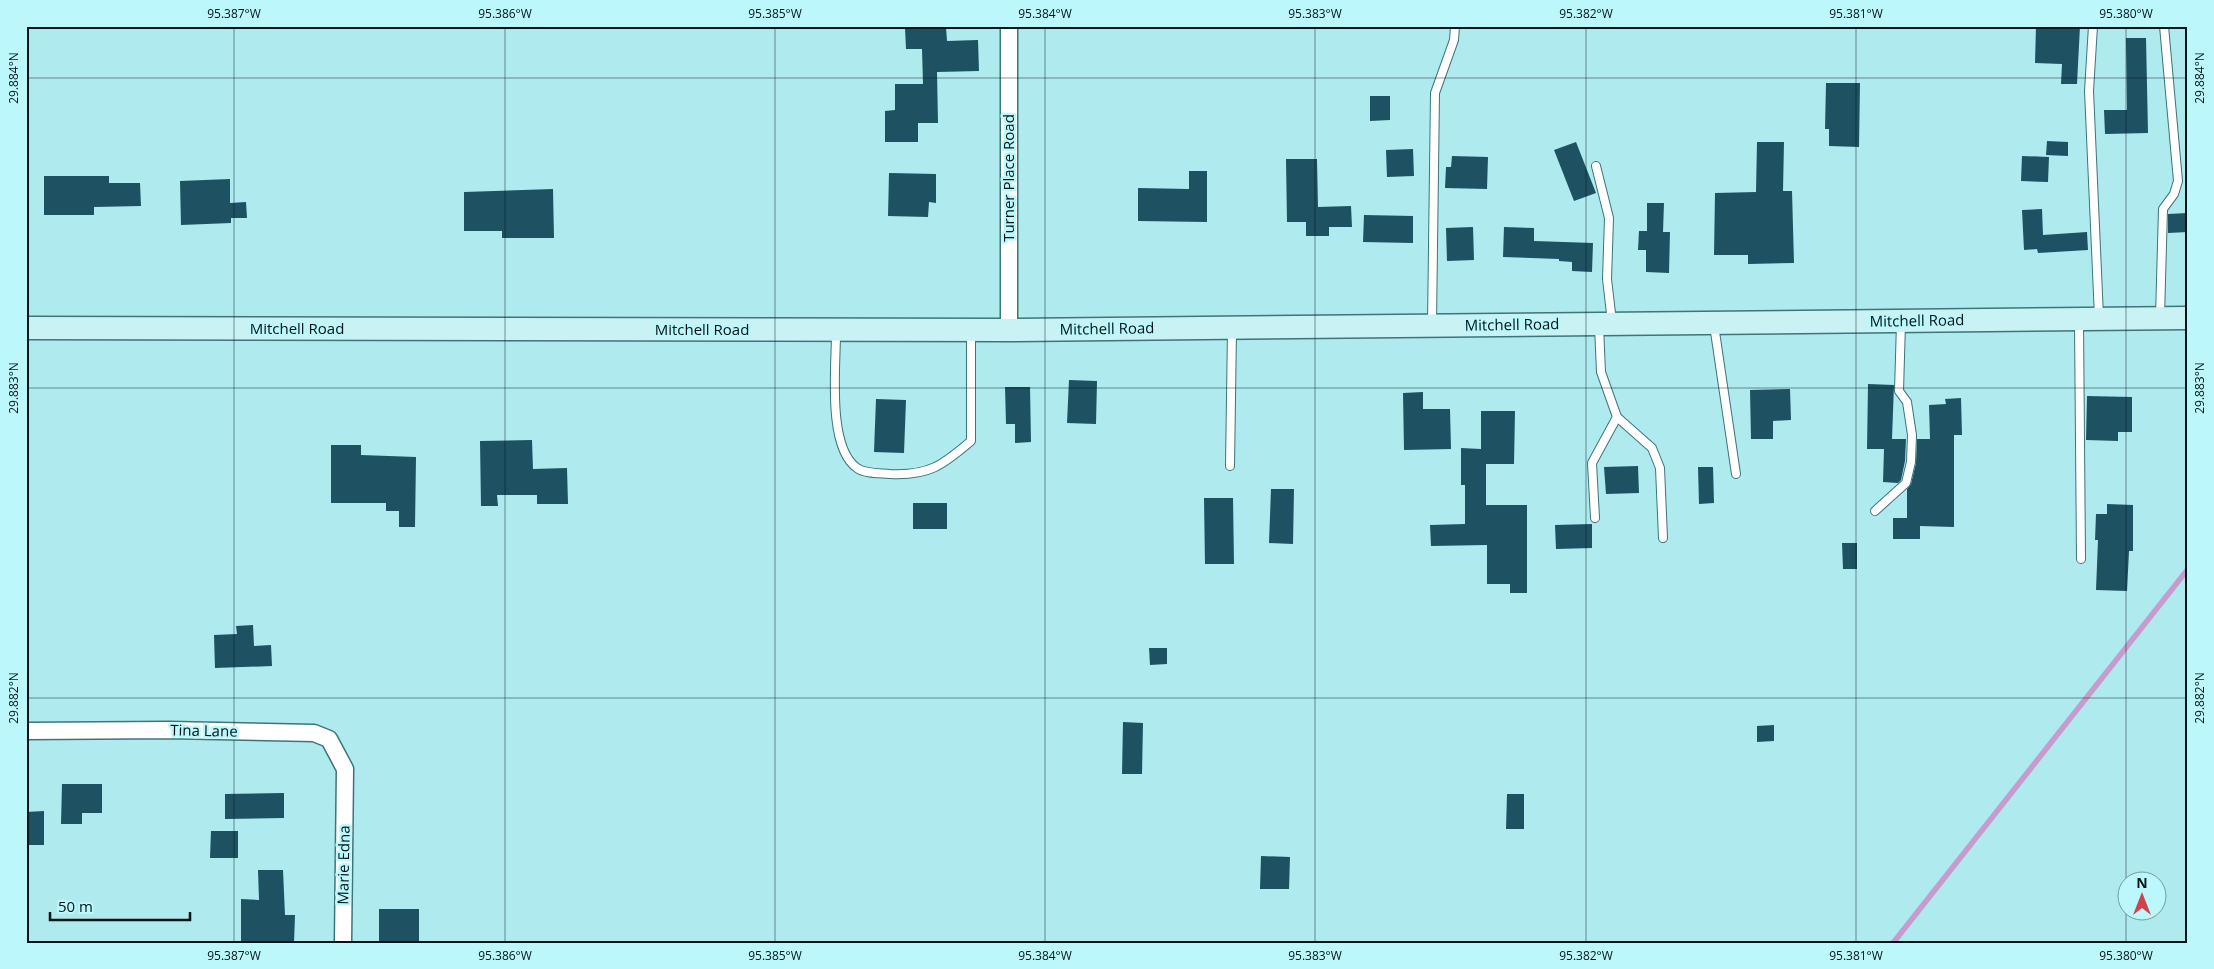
<svg xmlns="http://www.w3.org/2000/svg" width="2214" height="969" font-family="'Open Sans',sans-serif">
  <style>
    .lines { fill: none; stroke-linecap: round; stroke-linejoin: round }
    .stream { stroke: #c79bce; stroke-width: 5.5 }
    .building { fill: #1e5161 }
    .lane-casing { stroke: #3d7579; stroke-width: 10 }
    .street-casing { stroke: #3d7579; stroke-width: 19 }
    .secondary-casing { stroke: #3d7579; stroke-width: 25 }
    .lane { stroke: #fff; stroke-width: 8 }
    .street { stroke: #fff; stroke-width: 16 }
    .secondary { stroke: #c9f2f5; stroke-width: 22 }
    .ticks { fill: none; stroke: #001517; stroke-width: 1; stroke-opacity: 0.45 }
    .labels { text-anchor: middle; stroke-width: 5; stroke-linejoin: round; paint-order: stroke }
    .street-label { font-size: 15px; fill: #001517; stroke: #bcf7fb }
    .neatline { fill: none; stroke: #001517; stroke-width: 2 }
    .ticks-label { font-size: 12px; text-anchor: middle; fill: #001517 }
  </style>
  <rect width="100%" height="100%" fill="#afeaee"/>
  <g class="lines">
    <!-- stream -->
    <polyline class="stream" points="1893,943 2188,569"/>
  </g>
  <!-- building -->
  <g class="building">
    <polygon points="2036,26 2080,26 2077,84 2061,84 2062,64 2035,63"/>
    <polygon points="946,27 947,41 978,40 979,71 937,72 938,123 918,123 918,142 885,142 885,111 895,110 895,84 923,84 922,49 906,49 905,28"/>
    <polygon points="2126,38 2146,38 2148,133 2105,134 2104,110 2127,110"/>
    <polygon points="1826,83 1860,83 1859,147 1829,146 1829,129 1825,129"/>
    <polygon points="1370,96 1390,96 1390,120 1370,121"/>
    <polygon points="2047,141 2068,142 2068,156 2046,155"/>
    <polygon points="1576,142 1596,193 1574,201 1554,150"/>
    <polygon points="1757,142 1784,142 1783,191 1792,191 1794,263 1748,264 1748,255 1714,255 1715,193 1756,192"/>
    <polygon points="1413,149 1414,176 1387,177 1386,150"/>
    <polygon points="1452,156 1488,157 1487,189 1445,188 1446,167 1451,167"/>
    <polygon points="2022,156 2049,157 2048,182 2021,181"/>
    <polygon points="1286,159 1317,159 1318,207 1351,206 1352,227 1329,227 1329,236 1306,236 1306,222 1287,222"/>
    <polygon points="1189,171 1207,171 1207,222 1138,221 1138,188 1189,189"/>
    <polygon points="889,173 936,174 936,203 929,202 928,217 888,216"/>
    <polygon points="44,176 109,176 109,183 140,183 141,206 94,207 94,215 44,215"/>
    <polygon points="230,179 230,203 246,202 247,218 231,218 231,223 181,225 180,181"/>
    <polygon points="553,189 554,238 502,238 502,231 464,231 464,192"/>
    <polygon points="1647,203 1664,203 1663,232 1670,232 1669,273 1646,272 1646,250 1638,250 1639,231 1647,231"/>
    <polygon points="2042,209 2043,235 2087,232 2088,250 2038,253 2037,249 2024,250 2022,210"/>
    <polygon points="2188,213 2188,232 2168,233 2168,214"/>
    <polygon points="1364,215 1413,216 1413,243 1363,242"/>
    <polygon points="1473,227 1474,260 1447,261 1446,228"/>
    <polygon points="1504,227 1534,228 1534,241 1593,243 1592,272 1572,271 1572,262 1559,261 1559,259 1503,257"/>
    <polygon points="1069,380 1097,381 1096,424 1067,423"/>
    <polygon points="1868,384 1894,385 1892,439 1906,439 1905,461 1901,480 1898,483 1883,482 1884,449 1867,449"/>
    <polygon points="1005,387 1030,387 1031,442 1015,443 1015,424 1006,424"/>
    <polygon points="1790,389 1791,420 1773,421 1773,439 1751,439 1750,390"/>
    <polygon points="1423,392 1423,409 1450,409 1451,449 1404,450 1403,393"/>
    <polygon points="2087,396 2132,397 2132,432 2118,432 2118,441 2086,440"/>
    <polygon points="1961,398 1962,435 1954,435 1954,527 1920,526 1920,539 1893,539 1893,518 1907,518 1907,489 1911,484 1916,463 1917,439 1930,439 1929,405 1946,404 1945,399"/>
    <polygon points="876,399 906,400 904,453 874,452"/>
    <polygon points="1481,411 1515,411 1514,464 1486,464 1486,505 1527,505 1527,593 1510,593 1510,584 1487,584 1487,545 1431,546 1430,525 1465,524 1465,485 1461,485 1461,448 1481,449"/>
    <polygon points="532,440 533,469 567,468 568,504 537,504 537,495 497,495 498,506 481,506 480,441"/>
    <polygon points="331,445 361,445 361,455 416,457 415,527 399,527 399,511 386,511 386,503 331,503"/>
    <polygon points="1638,466 1639,493 1606,494 1604,467"/>
    <polygon points="1698,467 1713,467 1714,503 1699,504"/>
    <polygon points="1271,489 1294,489 1293,544 1269,543"/>
    <polygon points="1204,498 1233,498 1234,564 1205,564"/>
    <rect x="913" y="503" width="34" height="26"/>
    <polygon points="2107,504 2133,505 2133,551 2129,551 2127,591 2096,590 2098,540 2095,540 2096,514 2107,514"/>
    <polygon points="1592,524 1592,548 1556,549 1555,525"/>
    <polygon points="1842,543 1857,543 1857,569 1843,569"/>
    <polygon points="253,625 254,646 271,645 272,666 215,668 214,635 237,634 236,626"/>
    <polygon points="1149,648 1167,648 1167,664 1150,665"/>
    <polygon points="1123,722 1143,723 1142,774 1122,774"/>
    <polygon points="1774,725 1774,741 1757,742 1757,726"/>
    <polygon points="62,784 102,784 102,813 82,813 82,824 61,824"/>
    <polygon points="284,793 284,818 225,819 225,794"/>
    <polygon points="1507,794 1524,794 1524,829 1506,829"/>
    <polygon points="44,811 44,845 26,845 26,812"/>
    <polygon points="211,831 238,831 238,858 210,858"/>
    <polygon points="1261,856 1290,857 1289,889 1260,889"/>
    <polygon points="258,870 283,870 285,915 295,915 294,943 241,943 241,899 259,900"/>
    <rect x="379" y="909" width="40" height="34"/>
  </g>
  <g class="lines">
    <defs>
      <g id="lane">
        <polyline points="2093,26 2089,91 2099,317"/>
        <polyline points="1596,166 1609,218 1607,279 1612,322"/>
        <polyline points="2160,317 2163,209 2174,194 2178,181 2164,26"/>
        <polyline points="2079,321 2081,559"/>
        <polyline points="1432,324 1435,93 1454,40 1455,26"/>
        <polyline points="1714,325 1736,474"/>
        <path d="M836,333C836,367 827,447 857,468C865,474 880,473 890,474C929,476 943,465 971,441V332"/>
        <polyline points="1617,417 1652,448 1660,468 1663,538"/>
        <polyline points="1230,466 1232,330"/>
        <polyline points="1875,511 1906,483 1911,462 1912,435 1907,402 1899,391 1901,323"/>
        <polyline points="1595,518 1592,463 1617,417 1601,372 1599,326"/>
      </g>
      <g id="street">
        <polyline points="1009,330 1009,26"/>
        <polyline points="26,731 169,730 314,733 329,739 345,769 343,943"/>
      </g>
      <polyline id="secondary" points="26,328 1009,330 2188,318"/>
    </defs>
    <!-- lane casing -->
    <use href="#lane" class="lane-casing"/>
    <!-- street casing -->
    <use href="#street" class="street-casing"/>
    <!-- secondary casing -->
    <use href="#secondary" class="secondary-casing"/>
    <!-- lane -->
    <use href="#lane" class="lane"/>
    <!-- street -->
    <use href="#street" class="street"/>
    <!-- secondary -->
    <use href="#secondary" class="secondary"/>
  </g>
  <!-- ticks -->
  <path class="ticks" d="M234,26V943M505,26V943M775,26V943M1045,26V943M1315,26V943M1586,26V943M1856,26V943M2126,26V943M26,78H2188M26,388H2188M26,698H2188"/>
  <g class="labels">
    <!-- street labels -->
    <g class="street-label">
      <text transform="translate(1009 178) rotate(-90)" y="5">Turner Place Road</text>
      <text transform="translate(1917 321) rotate(-1)" y="5">Mitchell Road</text>
      <text transform="translate(1512 325) rotate(-1)" y="5">Mitchell Road</text>
      <text x="297" y="334">Mitchell Road</text>
      <text transform="translate(1107 329) rotate(-1)" y="5">Mitchell Road</text>
      <text x="702" y="335">Mitchell Road</text>
      <text transform="translate(204 731) rotate(1)" y="5">Tina Lane</text>
      <text transform="translate(344 865) rotate(-89)" y="5">Marie Edna</text>
    </g>
  </g>
  <!-- border -->
  <rect width="2214" height="969" fill="none" stroke="#bcf7fb" stroke-width="55"/>
  <!-- north arrow -->
  <g transform="translate(2142 896)"><circle r="24" fill="#bcf7fb" stroke="#719da0"/>
  <path d="M0-4L9 19L0 12L-9 19Z" fill="#d2424b"/>
  <text y="-8" font-size="14" font-weight="bold" text-anchor="middle" fill="#001517">N</text>
  </g>
  <!-- scale -->
  <path d="M50 912v8h140v-8" fill="none" stroke="#001517" stroke-width="2.5"/>
  <text x="58" y="912" font-size="15" fill="#001517" stroke="#bcf7fb" stroke-width="4" paint-order="stroke">50 m</text>
  <rect x="28" y="28" width="2158" height="914" class="neatline"/>
  <g class="ticks-label">
    <text x="234" y="18">95.387°W</text>
    <text x="505" y="18">95.386°W</text>
    <text x="775" y="18">95.385°W</text>
    <text x="1045" y="18">95.384°W</text>
    <text x="1315" y="18">95.383°W</text>
    <text x="1586" y="18">95.382°W</text>
    <text x="1856" y="18">95.381°W</text>
    <text x="2126" y="18">95.380°W</text>
    <text transform="translate(14 78) rotate(-90)" y="4">29.884°N</text>
    <text transform="translate(2200 78) rotate(-90)" y="4">29.884°N</text>
    <text transform="translate(14 388) rotate(-90)" y="4">29.883°N</text>
    <text transform="translate(2200 388) rotate(-90)" y="4">29.883°N</text>
    <text transform="translate(14 698) rotate(-90)" y="4">29.882°N</text>
    <text transform="translate(2200 698) rotate(-90)" y="4">29.882°N</text>
    <text x="234" y="960">95.387°W</text>
    <text x="505" y="960">95.386°W</text>
    <text x="775" y="960">95.385°W</text>
    <text x="1045" y="960">95.384°W</text>
    <text x="1315" y="960">95.383°W</text>
    <text x="1586" y="960">95.382°W</text>
    <text x="1856" y="960">95.381°W</text>
    <text x="2126" y="960">95.380°W</text>
  </g>
</svg>
